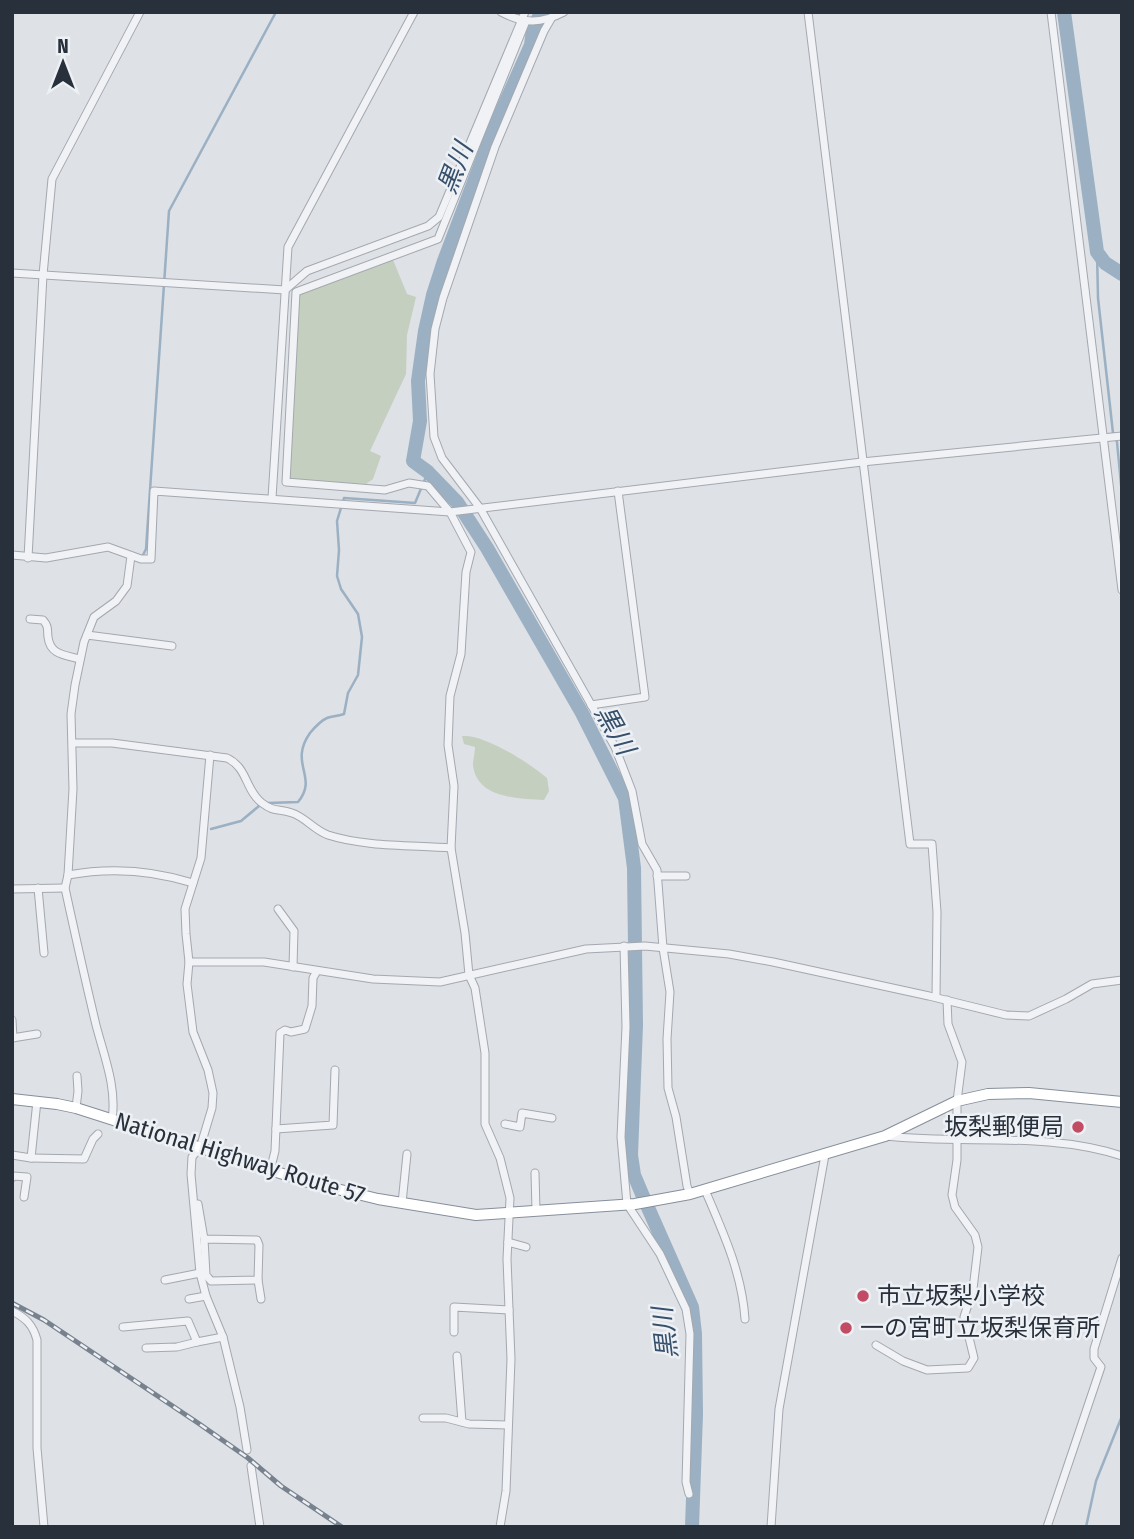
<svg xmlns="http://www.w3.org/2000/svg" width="1134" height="1539" font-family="'Fira Sans Condensed','Noto Sans JP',sans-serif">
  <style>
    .green { fill: #c4cfbf }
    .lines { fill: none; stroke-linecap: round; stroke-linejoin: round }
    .stream { stroke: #9bb0c3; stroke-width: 2.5 }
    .river { stroke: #9bb0c3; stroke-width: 14 }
    .minor-casing { stroke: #a4a8af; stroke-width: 9 }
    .highway-casing { stroke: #868f9b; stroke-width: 12 }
    .minor { stroke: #f0f2f5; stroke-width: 7 }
    .highway { stroke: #fff; stroke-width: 10 }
    .rail-casing { stroke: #78828e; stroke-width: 5 }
    .rail { stroke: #edf0f4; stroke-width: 2.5; stroke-dasharray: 8; stroke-linecap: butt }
    .poi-dot { fill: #c14c63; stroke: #edf0f4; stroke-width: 2.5 }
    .labels { text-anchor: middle; stroke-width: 5; stroke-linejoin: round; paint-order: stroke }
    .poi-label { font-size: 24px; fill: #28303b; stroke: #edf0f4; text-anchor: start }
    .street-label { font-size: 24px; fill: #28303b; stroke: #edf0f4 }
    .water-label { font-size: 26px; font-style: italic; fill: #36506b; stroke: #edf0f4 }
  </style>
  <rect width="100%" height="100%" fill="#dee1e6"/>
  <!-- green -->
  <g class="green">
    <polygon points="393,260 407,294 416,297 407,335 406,374 370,451 381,456 373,479 366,484 289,479 298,293"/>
    <path d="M462,736C485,734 529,763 547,778L549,791L544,800C518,798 477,799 473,765C473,760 475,753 475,747L464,744Z"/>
  </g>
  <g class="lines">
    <!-- stream -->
    <g class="stream">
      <polyline points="1097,252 1098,298 1113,433 1117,442 1122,495"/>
      <polyline points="143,555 146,549 169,211 276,12"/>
      <path d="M211,829L241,821L259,806L268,803L298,802C319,777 288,764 310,733C315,727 320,721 327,718C332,716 339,716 344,714L348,693L358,675L362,637L358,614L341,589L337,576L339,550L337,521L344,498L415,503L428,472"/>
      <polyline points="1086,1527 1096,1481 1122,1416"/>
    </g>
    <!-- river -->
    <g class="river">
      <polyline points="541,12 533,30 531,45 495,126 444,261 433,295 425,331 418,381 420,421 413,461 428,472 457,502 487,548 582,713 625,798 634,868 636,1025 631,1155 634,1175 642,1194 692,1307 695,1334 696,1414 692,1527"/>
      <polyline points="1064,12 1097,252 1105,263 1122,274"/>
    </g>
    <defs>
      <g id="minor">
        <path d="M501,12C524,24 541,24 564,12"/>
        <polyline points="555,12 544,31 495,147 443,298 435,329 430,374 434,437 442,458 480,508 615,747 632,791 642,844 657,870 663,948 670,992 667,1039 668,1088 676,1117 687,1186 690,1194"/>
        <polyline points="808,12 910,844 932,844 937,912 936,997"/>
        <polyline points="1051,12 1122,590"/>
        <polyline points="12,273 285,290 307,271 428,226 439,217 525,12"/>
        <polyline points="272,498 288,247 414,12"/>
        <polyline points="12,555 46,558 108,547 141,559 151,559 154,491 450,512 862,462 1122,436"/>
        <polyline points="28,558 43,275 52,179 140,12"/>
        <path d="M30,619L43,620C49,627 47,629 48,637C50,655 65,655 80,659"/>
        <polyline points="87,635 172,646"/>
        <polyline points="591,705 645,697 618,491"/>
        <path d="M74,743H112L227,758C248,768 245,790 262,803C275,813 279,808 292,813C305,817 314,830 328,835C365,847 413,845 451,848"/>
        <polyline points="210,755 201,858 185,909 186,934 189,962 187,984 193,1032 208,1070 213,1093 212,1108 200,1148 192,1157 191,1174 200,1273 206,1296 223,1337 240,1407 247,1450"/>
        <path d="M68,875C111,867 152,870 193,883"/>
        <polyline points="657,876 686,876"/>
        <polyline points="38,888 44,953"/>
        <polyline points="12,889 65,888"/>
        <polyline points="278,909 294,931 293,967"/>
        <polyline points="624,946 626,1027 621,1137 627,1204 660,1254 686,1309 690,1334 686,1482 689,1494"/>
        <polyline points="189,962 264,962 373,979 440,982 586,949 645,946 729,954 773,962 929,996 1006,1015 1029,1016 1066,999 1092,984 1122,980"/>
        <polyline points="12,1020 13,1038"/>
        <polyline points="12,1038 37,1034"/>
        <polyline points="76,1108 78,1091 77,1076"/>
        <path d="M112,1120C117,1087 104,1056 96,1025C85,979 75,934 65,888L68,875L73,789L71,714L75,685L84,642L94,617L116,601L127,586L131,556"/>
        <polyline points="505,1124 520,1127 522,1113 552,1118"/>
        <polyline points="276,1129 333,1125 335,1070"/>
        <path d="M886,1136C964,1145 1046,1131 1122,1156"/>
        <polyline points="12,1155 31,1158 37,1101"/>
        <polyline points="31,1158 84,1159 93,1139 98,1134"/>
        <polyline points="270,1171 275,1151 280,1033 285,1030 291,1032 305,1029 312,1006 313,978 317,971"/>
        <polyline points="535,1173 536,1211"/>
        <polyline points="12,1178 13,1176 27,1177 24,1197"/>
        <path d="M705,1190C723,1232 742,1273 745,1319"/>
        <polyline points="402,1203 407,1154"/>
        <polyline points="198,1204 204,1239 206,1275 211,1281 258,1280 259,1245 257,1240 204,1239"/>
        <polyline points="508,1242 526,1247"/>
        <polyline points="165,1280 200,1273"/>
        <polyline points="258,1280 261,1299"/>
        <polyline points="189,1299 206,1296"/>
        <path d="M12,1311C26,1318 33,1325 37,1340V1448L44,1527"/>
        <polyline points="123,1327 188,1321 197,1342 223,1337"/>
        <polyline points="454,1332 454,1307 509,1310"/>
        <polyline points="876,1345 903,1361 927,1370 968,1368 974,1358 964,1317 973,1289 978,1247 975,1235 955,1207 952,1195 957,1160 957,1101 962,1062 948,1024 947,1000"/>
        <polyline points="146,1348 177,1347 197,1342"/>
        <polyline points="457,1356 462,1422"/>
        <polyline points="423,1418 446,1418 469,1424 508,1425"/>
        <polyline points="251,1466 260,1527"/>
        <polyline points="500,1527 506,1491 511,1359 507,1259 510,1198 500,1158 485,1124 485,1053 475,988 469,975 465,933 451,848 454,786 448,745 450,696 461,654 466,572 471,552 450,512 428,486 409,483 385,490 286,482 296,292 438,239 526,21"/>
        <polyline points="771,1527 779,1409 825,1155"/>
        <polyline points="1047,1527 1101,1367 1094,1358 1094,1349 1122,1258"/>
      </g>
      <polyline id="highway" points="12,1099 57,1104 76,1108 308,1182 378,1199 476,1215 635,1204 690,1194 885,1136 957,1101 988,1094 1029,1093 1122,1102"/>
    </defs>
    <!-- minor casing -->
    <use href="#minor" class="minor-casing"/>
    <!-- highway casing -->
    <use href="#highway" class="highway-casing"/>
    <!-- minor -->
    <use href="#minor" class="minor"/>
    <!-- highway -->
    <use href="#highway" class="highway"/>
    <defs>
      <polyline id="rail" points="12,1303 44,1320 198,1423 248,1458 281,1486 342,1527"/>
    </defs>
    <!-- rail casing -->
    <use href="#rail" class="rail-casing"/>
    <!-- rail -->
    <use href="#rail" class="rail"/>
  </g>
  <!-- markers -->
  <g class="poi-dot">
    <circle cx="1078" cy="1127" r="7"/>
    <circle cx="863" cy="1296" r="7"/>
    <circle cx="846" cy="1328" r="7"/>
  </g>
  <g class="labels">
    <!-- poi labels -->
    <g class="poi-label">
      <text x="1064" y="1135" text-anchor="end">坂梨郵便局</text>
      <text x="877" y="1304">市立坂梨小学校</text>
      <text x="860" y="1336">一の宮町立坂梨保育所</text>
    </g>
    <!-- street labels -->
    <g class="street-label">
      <text transform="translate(240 1158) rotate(17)" y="8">National Highway Route 57</text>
    </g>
    <!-- water labels -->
    <g class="water-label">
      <text transform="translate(455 168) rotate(-69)" y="9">黒川</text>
      <text transform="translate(615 730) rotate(61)" y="9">黒川</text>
      <text transform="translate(665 1333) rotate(-97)" y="9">黒川</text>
    </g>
  </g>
  <!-- border -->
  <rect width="1134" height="1539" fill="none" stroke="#28303b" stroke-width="28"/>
  <!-- north arrow -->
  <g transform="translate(63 63)" stroke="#edf0f4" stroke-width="5" paint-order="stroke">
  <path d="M0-5L12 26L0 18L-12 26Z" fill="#28303b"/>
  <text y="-10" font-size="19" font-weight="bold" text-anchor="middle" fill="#28303b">N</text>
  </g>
</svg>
